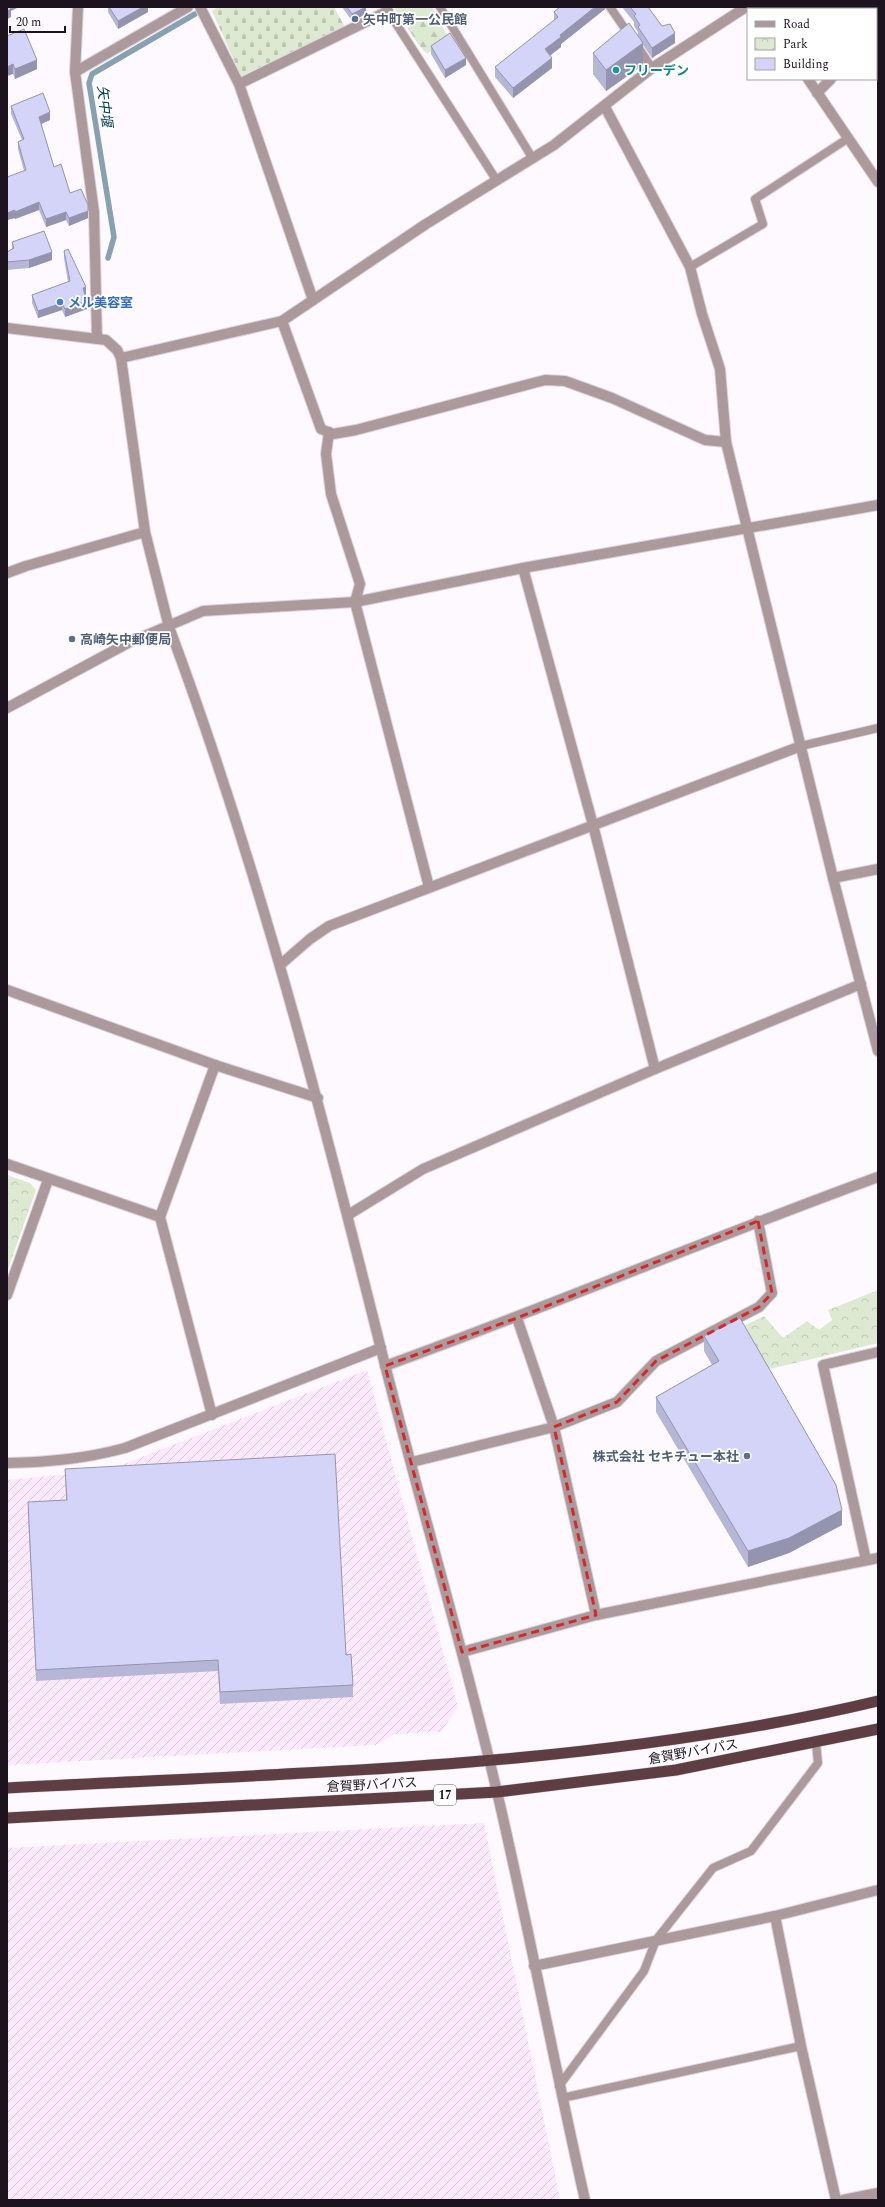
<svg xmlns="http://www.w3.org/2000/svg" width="885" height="2207" font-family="Spectral,'Noto Sans JP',serif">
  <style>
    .industrial { fill: url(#industrial-furrows) }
    .forest { fill: url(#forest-firs) }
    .cemetery { fill: url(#cemetery-stones) }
    .park { fill: url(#park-crowns) }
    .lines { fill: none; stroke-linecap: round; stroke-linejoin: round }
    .stream { stroke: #87a1b2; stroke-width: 5.5 }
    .service-casing { stroke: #dad4db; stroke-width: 10 }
    .minor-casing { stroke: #dad4db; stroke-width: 12 }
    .tertiary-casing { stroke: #dad4db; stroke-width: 12 }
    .trunk-casing { stroke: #dad4db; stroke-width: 12 }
    .service { stroke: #ac999b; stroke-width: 8 }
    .minor { stroke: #ac999b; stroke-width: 10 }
    .tertiary { stroke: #ac999b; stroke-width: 10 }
    .trunk { stroke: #5e3e42; stroke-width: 11 }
    .wall { fill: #b6b6d6 }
    .shaded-wall { fill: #9494ae }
    .building { fill: #d4d4f9; stroke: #9494ae }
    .marked { fill: none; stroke: #d62828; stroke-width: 3; stroke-dasharray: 8 5; stroke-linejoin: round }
    .service-dot { fill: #5c6f8a; stroke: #fff; stroke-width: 1.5 }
    .culture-dot { fill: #0f9aa8; stroke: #fff; stroke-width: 1.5 }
    .shop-dot { fill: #3f7fe0; stroke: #fff; stroke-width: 1.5 }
    .labels { text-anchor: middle; stroke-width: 3.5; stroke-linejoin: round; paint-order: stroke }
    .shield { fill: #fff; stroke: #615a62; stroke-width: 1 }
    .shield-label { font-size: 12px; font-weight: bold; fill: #1d131e }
    .service-label { font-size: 13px; font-weight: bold; fill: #4e5e75; stroke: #fff; text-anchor: start }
    .culture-label { font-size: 13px; font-weight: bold; fill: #0d838f; stroke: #fff; text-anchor: start }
    .shop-label { font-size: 13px; font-weight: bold; fill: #366cbe; stroke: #fff; text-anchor: start }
    .street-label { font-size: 13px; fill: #1d131e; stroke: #fff }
    .water-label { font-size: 14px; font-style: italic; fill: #013c50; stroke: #fff }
  </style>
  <defs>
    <pattern id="industrial-furrows" width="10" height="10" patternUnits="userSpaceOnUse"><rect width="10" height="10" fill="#fde9ff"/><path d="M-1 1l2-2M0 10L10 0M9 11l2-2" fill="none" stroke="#d8c7da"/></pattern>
    <pattern id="forest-firs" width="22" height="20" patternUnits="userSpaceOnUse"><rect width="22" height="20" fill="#ddead1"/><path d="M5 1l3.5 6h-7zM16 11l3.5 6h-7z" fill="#bdc8b3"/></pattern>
    <pattern id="cemetery-stones" width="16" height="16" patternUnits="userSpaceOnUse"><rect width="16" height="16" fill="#ddead1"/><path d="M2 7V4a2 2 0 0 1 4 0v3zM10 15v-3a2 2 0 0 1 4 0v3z" fill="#bdc8b3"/></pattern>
    <pattern id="park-crowns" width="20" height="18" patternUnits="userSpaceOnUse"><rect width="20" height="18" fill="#ddead1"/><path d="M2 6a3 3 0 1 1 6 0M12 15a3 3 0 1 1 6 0" fill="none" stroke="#bdc8b3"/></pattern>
  </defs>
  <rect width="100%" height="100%" fill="#fef9ff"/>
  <!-- industrial -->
  <g class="industrial">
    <polygon points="367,1370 458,1707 441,1732 395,1734 376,1745 7,1765 7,1480 82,1473 116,1467"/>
    <polygon points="484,1823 560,2200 7,2200 7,1848"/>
  </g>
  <!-- forest -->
  <polygon class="forest" points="394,7 432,7 449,39 427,54 418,44"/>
  <!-- cemetery -->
  <polygon class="cemetery" points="218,7 334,7 345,27 241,76 212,11"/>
  <!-- park -->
  <g class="park">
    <polygon points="7,1175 30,1183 36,1190 7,1272"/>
    <polygon points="878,1290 878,1343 770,1369 742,1327 764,1316 783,1338 807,1321 819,1330 832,1320 828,1310"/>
  </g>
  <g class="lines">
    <!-- stream -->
    <polyline class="stream" points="108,258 114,237 89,83 92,74 195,14"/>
    <defs>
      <g id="service">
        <polyline points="440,7 533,159"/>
        <polyline points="610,7 630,36"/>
        <polyline points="388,11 497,181"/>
        <polyline points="638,47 652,68"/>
        <polyline points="690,267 763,224 755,199 847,139"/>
        <polyline points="801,746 878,728"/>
        <polyline points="559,2086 644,1971 656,1940 713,1868 751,1851 818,1763 816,1743"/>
        <polyline points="562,2098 801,2046"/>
      </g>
      <g id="minor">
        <polyline points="78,7 75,72 94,212 97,339"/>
        <polyline points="200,7 239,84 313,300"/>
        <polyline points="761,7 762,9"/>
        <polyline points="876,35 878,33"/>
        <polyline points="75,72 188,7"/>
        <polyline points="808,79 878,182"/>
        <polyline points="239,84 388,11"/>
        <polyline points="817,93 831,79"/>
        <polyline points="605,107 690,267 702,314 720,369 726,442 833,878 878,1051"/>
        <polyline points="282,321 321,429 333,434 356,430 545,380 565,381 612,398 705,440 726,442"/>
        <polyline points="7,328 106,340 117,350 121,358 145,532 169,627"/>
        <polyline points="121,358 282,321 426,224 554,145 652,68 746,7"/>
        <polyline points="329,432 326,454 331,494 360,584 355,602 429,887"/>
        <polyline points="523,568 593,825 655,1069"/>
        <polyline points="7,573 26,566 145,532"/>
        <polyline points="833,878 878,869"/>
        <polyline points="280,965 310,939 329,926 801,746"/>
        <polyline points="7,990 215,1065 318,1098"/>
        <polyline points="7,1164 160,1217"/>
        <polyline points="348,1215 423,1169 655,1069 861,984"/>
        <polyline points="7,1295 48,1180"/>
        <polyline points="517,1318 554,1427 596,1615"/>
        <path d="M385,1366C551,1306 713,1237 878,1177"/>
        <polyline points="212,1415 160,1217 215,1065"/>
        <polyline points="412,1462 554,1427 617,1402 656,1361 759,1307 772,1293 758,1221"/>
        <path d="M7,1463C49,1462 84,1459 125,1448L381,1348"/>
        <polyline points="866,1560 823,1365 878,1352"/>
        <polyline points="462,1652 596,1615 878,1558"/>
        <polyline points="534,1966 775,1916"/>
        <polyline points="836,2200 801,2046 775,1916 878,1890"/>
      </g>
      <g id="tertiary">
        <path d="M169,627C257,862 320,1105 381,1349C418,1497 462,1643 497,1792C529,1928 554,2064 585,2200"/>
        <polyline points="7,708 128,643 203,611 355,602 523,568 878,505"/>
        <polyline points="843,2200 878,2193"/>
      </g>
      <g id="trunk">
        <path d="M7,1788C298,1772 593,1769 878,1701"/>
        <polyline points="7,1818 497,1792 676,1770 878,1729"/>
      </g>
    </defs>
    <!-- service casing -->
    <use href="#service" class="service-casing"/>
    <!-- minor casing -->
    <use href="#minor" class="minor-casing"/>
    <!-- tertiary casing -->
    <use href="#tertiary" class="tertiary-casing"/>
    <!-- trunk casing -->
    <use href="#trunk" class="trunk-casing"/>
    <!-- service -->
    <use href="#service" class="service"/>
    <!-- minor -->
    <use href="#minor" class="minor"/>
    <!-- tertiary -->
    <use href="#tertiary" class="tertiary"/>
    <!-- trunk -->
    <use href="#trunk" class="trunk"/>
  </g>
  <!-- wall -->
  <g class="wall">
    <polygon points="108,7 148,7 148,12 118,29 108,12"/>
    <polygon points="342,7 366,7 366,14 352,21"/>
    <polygon points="622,7 648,7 675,43 652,58 643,45 643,65 606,91 593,74 593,53 638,35 638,32 634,26 634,22"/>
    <polygon points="605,9 561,44 561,47 550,56 552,68 513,98 495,77 495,67 554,21 554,12"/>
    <polygon points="7,36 37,69 15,79 13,74"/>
    <polygon points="431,46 466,65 445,78 431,54"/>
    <polygon points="11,106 50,120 41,124 54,167 70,193 88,218 69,226 66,220 46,227 39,210 15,219 15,218 7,220 24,171 18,149 18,142 22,140 11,114"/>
    <polygon points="12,242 52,260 29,268 7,270 7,252 12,249"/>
    <polygon points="64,251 86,294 85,294 87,309 65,317 62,310 38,318 32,303 32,295 68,282 64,258"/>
    <polygon points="704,1336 842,1525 789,1553 748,1567 656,1412 656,1397 712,1365 704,1351"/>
    <polygon points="65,1469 346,1655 353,1685 353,1697 220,1704 218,1671 36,1681 28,1513 28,1502 66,1500"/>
  </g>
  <!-- shaded-wall -->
  <g class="shaded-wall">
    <polygon points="9,7 19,7 11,11 11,17 7,19 7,11"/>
    <polygon points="143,7 148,7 148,12 118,29 118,21"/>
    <polygon points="366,7 366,14 352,21 352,14"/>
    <polygon points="595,7 606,7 605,9 561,44 561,47 545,59 545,49 560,35"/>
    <polygon points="675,33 675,43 652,58 652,48"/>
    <polygon points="643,43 643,65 606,91 606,70"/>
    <polygon points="466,58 466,65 445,78 445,70"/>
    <polygon points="552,58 552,68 513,98 513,88"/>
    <polygon points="37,60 37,69 15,79 15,69"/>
    <polygon points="13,64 13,74 7,76 7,67"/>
    <polygon points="50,112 50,120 39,125 39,117"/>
    <polygon points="39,202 39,210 15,219 15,212"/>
    <polygon points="15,210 15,218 7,220 7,213"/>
    <polygon points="88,211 88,218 69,226 69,218"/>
    <polygon points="66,212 66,220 46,227 46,219"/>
    <polygon points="52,252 52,260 29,268 29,260"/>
    <polygon points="86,287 86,294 83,295 83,288"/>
    <polygon points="87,301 87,309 65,317 65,309"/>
    <polygon points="62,303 62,310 38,318 38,311"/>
    <polygon points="842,1510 842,1525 789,1553 748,1567 748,1551"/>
  </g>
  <!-- building -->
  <g class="building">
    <polygon points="7,7 10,7 11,9 7,11"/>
    <polygon points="109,7 143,7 118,21"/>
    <polygon points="347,7 366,7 352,14"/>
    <polygon points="560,7 595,7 560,35 561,37 545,49 552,58 513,88 495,67 558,17 554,12"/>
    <polygon points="630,7 648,7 662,26 670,24 675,33 652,48 638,27 640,25 634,16 636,14"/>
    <polygon points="629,23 643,43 606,70 593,53"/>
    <polygon points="24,29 37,60 15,69 13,64 7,67 7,36"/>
    <polygon points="450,33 466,58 445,70 431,46"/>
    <polygon points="43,93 50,112 39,117 54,167 61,164 70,193 81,189 88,205 88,211 69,218 66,212 46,219 39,202 15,212 15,210 7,213 7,177 26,170 18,142 24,139 11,106"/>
    <polygon points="44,231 52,252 29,260 7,262 7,252 14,248 12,242"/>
    <polygon points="68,249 86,287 83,288 87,301 65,309 62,303 38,311 32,295 70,281 64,251"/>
    <polygon points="740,1318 836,1485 842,1510 789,1538 748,1551 656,1397 719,1361 704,1336"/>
    <polygon points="335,1454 346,1655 351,1654 353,1685 220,1692 218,1660 36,1670 28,1502 67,1500 65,1469"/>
  </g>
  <!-- marked area -->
  <path class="marked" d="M758,1221L772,1293L759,1307L656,1361L617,1402L554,1427L596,1615L462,1652L385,1366L517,1318Z"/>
  <!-- markers -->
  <g class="service-dot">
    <circle cx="355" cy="19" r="4"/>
    <circle cx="72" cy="639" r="4"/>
    <circle cx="747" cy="1456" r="4"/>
  </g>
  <circle class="culture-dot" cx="616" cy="70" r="4"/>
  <circle class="shop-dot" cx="60" cy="302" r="4"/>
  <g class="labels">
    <!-- shield labels -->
    <rect class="shield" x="434" y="1785" width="22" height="20" rx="3"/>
    <g class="shield-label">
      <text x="445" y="1799">17</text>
    </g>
    <!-- service labels -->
    <g class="service-label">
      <text x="363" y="24">矢中町第一公民館</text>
      <text x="80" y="644">高崎矢中郵便局</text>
      <text x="739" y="1461" text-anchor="end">株式会社 セキチュー本社</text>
    </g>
    <!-- culture labels -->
    <g class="culture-label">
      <text x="624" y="75">フリーデン</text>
    </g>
    <!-- shop labels -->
    <g class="shop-label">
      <text x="68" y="307">メル美容室</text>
    </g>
    <!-- street labels -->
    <g class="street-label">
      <text transform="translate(693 1751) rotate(-10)" y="5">倉賀野バイパス</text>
      <text transform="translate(372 1784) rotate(-3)" y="5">倉賀野バイパス</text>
    </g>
    <!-- water labels -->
    <g class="water-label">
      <text transform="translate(105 106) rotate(83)" y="5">矢中堰</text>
    </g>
  </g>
  <!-- border -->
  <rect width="885" height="2207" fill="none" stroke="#1d131e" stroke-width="16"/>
  <!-- legend -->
  <rect x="747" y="8" width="130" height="72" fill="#ffffff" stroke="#a5a1a5"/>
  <rect x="755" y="21" width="20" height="6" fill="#ac999b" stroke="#a5a1a5"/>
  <text x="783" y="28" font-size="12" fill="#1d131e">Road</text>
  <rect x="755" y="38" width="20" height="12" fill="url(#park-crowns)" stroke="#a5a1a5"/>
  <text x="783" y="48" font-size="12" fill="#1d131e">Park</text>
  <rect x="755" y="58" width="20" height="12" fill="#d4d4f9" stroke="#a5a1a5"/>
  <text x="783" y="68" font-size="12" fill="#1d131e">Building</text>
  <!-- scale -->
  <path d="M10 26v6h55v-6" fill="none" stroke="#1d131e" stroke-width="2"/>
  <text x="16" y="26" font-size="12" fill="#1d131e" stroke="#ffffff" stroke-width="3" paint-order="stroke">20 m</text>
</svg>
